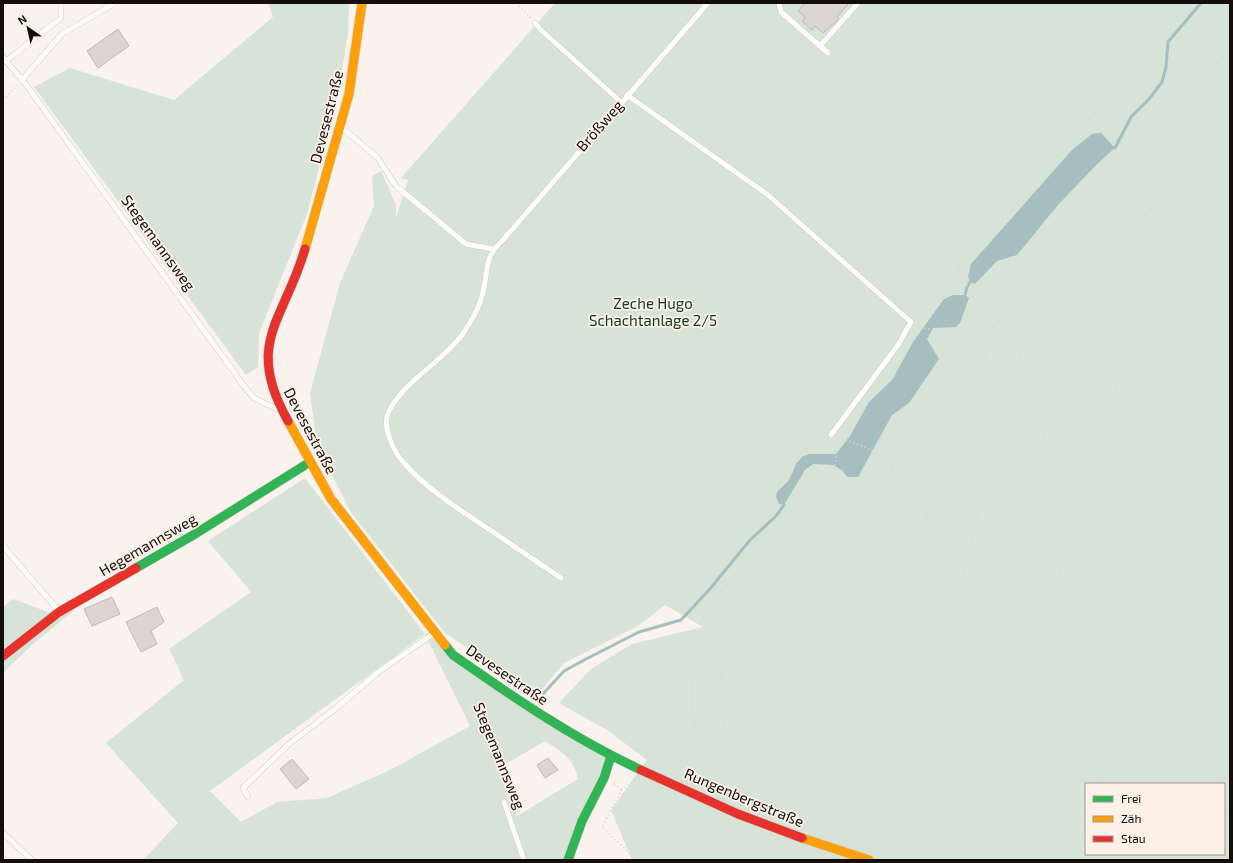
<svg xmlns="http://www.w3.org/2000/svg" width="1233" height="863" font-family="'Exo 2',sans-serif">
  <style>
    .green { fill: #d7e3d6; fill-rule: evenodd }
    .water { fill: #a6bebf }
    .lines { fill: none; stroke-linecap: round; stroke-linejoin: round }
    .stream { stroke: #a6bebf; stroke-width: 3 }
    .building { fill: #dbd5d4; stroke: #bfb9b8 }
    .lane-casing { stroke: #d1ccc7; stroke-width: 6 }
    .fast-casing { stroke: #d1ccc7; stroke-width: 10 }
    .slow-casing { stroke: #d1ccc7; stroke-width: 10 }
    .jam-casing { stroke: #d1ccc7; stroke-width: 10 }
    .path { stroke: #d9d7d5; stroke-width: 2; stroke-dasharray: 1 3; stroke-linecap: butt }
    .lane { stroke: #fefdfc; stroke-width: 5 }
    .fast { stroke: #30b455; stroke-width: 9 }
    .slow { stroke: #ff9f0a; stroke-width: 9 }
    .jam { stroke: #e5322d; stroke-width: 9 }
    .labels { text-anchor: middle; stroke-width: 3.5; stroke-linejoin: round; paint-order: stroke }
    .street-label { font-size: 15px; fill: #130e0a; stroke: #fef1e8 }
    .park-label { font-size: 15px; fill: #0c3e23; stroke: #fef1e8 }
  </style>
  <rect width="100%" height="100%" fill="#f9f2ed"/>
  <!-- green -->
  <g class="green">
    <polygon points="268,3 349,3 348,33 338,95 307,214 259,333 258,367 246,375 34,87 70,68 174,100 273,17"/>
    <path d="M555,3H1230V860H632L611,810L647,760L607,730L559,703L591,669L632,644L703,627L665,605L638,626L564,663L537,695L445,633L351,512L317,446L310,393L340,283L374,206L372,176L381,171L396,205V217L408,180L401,178ZM1086,784H1224V854H1086Z"/>
    <path d="M305,478L425,634L431,635L611,756L568,860H143L178,823L106,743L184,680L169,649L251,592L208,541ZM425,634L470,726L390,770L327,798L277,802L241,822L210,791ZM545,741C563,753 573,757 578,779L517,816L499,768Z"/>
    <polygon points="13,599 51,613 76,609 33,644 3,673 3,607"/>
  </g>
  <!-- water -->
  <g class="water">
    <polygon points="1101,133 1115,148 1098,163 1058,205 1017,255 997,261 975,284 970,282 968,277 971,264 1072,150 1092,134"/>
    <polygon points="953,295 965,295 969,298 960,323 956,327 933,328 927,339 939,359 909,403 892,415 858,477 847,477 842,470 833,465 813,464 805,470 784,505 779,504 776,497 777,492 789,480 796,464 803,456 810,454 836,454 850,436 869,402 892,380 913,342 944,299"/>
  </g>
  <g class="lines">
    <!-- stream -->
    <g class="stream">
      <polyline points="1115,148 1131,117 1149,99 1162,82 1166,67 1168,42 1201,3"/>
      <polyline points="965,295 967,287 970,282"/>
      <polyline points="542,695 564,671 586,659 639,632 681,620 709,590 750,540 776,516 784,505"/>
    </g>
  </g>
  <!-- building -->
  <g class="building">
    <polygon points="805,3 849,3 837,17 839,19 823,33 815,26 812,30 802,21 805,17 798,11"/>
    <polygon points="118,29 129,46 98,68 87,51"/>
    <polygon points="112,597 120,614 92,626 84,609"/>
    <polygon points="157,607 164,622 151,631 157,644 141,652 126,622"/>
    <polygon points="548,758 558,770 545,778 537,765"/>
    <polygon points="292,759 309,779 296,789 280,769"/>
  </g>
  <g class="lines">
    <defs>
      <g id="lane">
        <polyline points="779,3 781,12 828,53"/>
        <polyline points="535,23 541,30 621,102"/>
        <polyline points="820,46 858,3"/>
        <polyline points="3,57 27,86 244,386 254,398 277,409"/>
        <polyline points="6,61 61,18 61,3"/>
        <polyline points="22,80 62,34 115,3"/>
        <polyline points="627,95 768,195 911,322 898,345 831,435"/>
        <polyline points="342,128 377,157 396,186 466,244 493,249"/>
        <polyline points="3,546 59,611"/>
        <path d="M561,578C534,560 508,542 481,524C454,506 426,488 405,464C394,453 381,426 389,411C404,381 442,362 462,335C471,321 480,308 483,292C489,267 483,259 503,240L708,3"/>
        <polyline points="248,797 243,788 289,744 335,709 377,673 433,634"/>
        <polyline points="504,802 524,860"/>
        <polyline points="3,833 32,860"/>
      </g>
      <g id="fast">
        <polyline points="136,568 195,534 310,462"/>
        <path d="M445,645L453,655C513,697 574,739 641,770"/>
        <polyline points="568,860 582,821 604,778 611,756"/>
      </g>
      <g id="slow">
        <polyline points="305,249 349,94 362,3"/>
        <polyline points="288,421 331,499 445,645"/>
        <polyline points="802,838 869,860"/>
      </g>
      <g id="jam">
        <path d="M288,421C244,343 284,321 305,249"/>
        <polyline points="3,656 59,612 136,568"/>
        <polyline points="641,770 738,814 802,838"/>
      </g>
    </defs>
    <!-- lane casing -->
    <use href="#lane" class="lane-casing"/>
    <!-- fast casing -->
    <use href="#fast" class="fast-casing"/>
    <!-- slow casing -->
    <use href="#slow" class="slow-casing"/>
    <!-- jam casing -->
    <use href="#jam" class="jam-casing"/>
    <!-- path -->
    <g class="path">
      <polyline points="516,3 531,18"/>
      <polyline points="3,100 17,85"/>
      <polyline points="1230,158 1214,174 1191,205 1161,234 1119,282 1103,308 1074,355 1036,458 1008,506 991,561 992,590 1010,645 1024,674 1047,703 1078,731 1117,753 1156,763 1184,760 1230,743"/>
      <polyline points="1230,221 1218,223 1157,276 1142,293 1109,348 1096,366 1072,436 1055,476 1042,498 1032,519 1024,552 1026,585 1045,641 1053,653 1084,690 1099,703 1114,712 1139,722 1155,725 1175,724 1230,704"/>
      <polyline points="1230,270 1218,267 1183,286 1159,311 1124,367 1086,469 1063,514 1059,526 1058,553 1062,590 1068,613 1080,636 1104,664 1131,685 1141,690 1152,691 1177,691 1208,681 1230,670"/>
      <polyline points="915,318 1191,3"/>
      <polyline points="917,325 939,333 982,336 981,312 957,268"/>
      <polyline points="1230,338 1226,335 1197,344 1162,381 1129,434 1100,508 1096,535 1104,558 1137,597 1156,604 1230,547"/>
      <path d="M980,340L987,343L983,372L924,520L914,539L901,554L874,571L787,611C762,636 757,649 759,684C760,694 760,707 765,716C773,731 792,738 806,746C829,759 856,772 881,779C945,797 1020,794 1086,796"/>
      <path d="M838,438C859,444 876,450 892,466"/>
      <polyline points="1152,554 1197,507 1230,490"/>
      <path d="M966,564C952,549 940,533 924,520L931,516L973,467L1008,394L1027,332L1054,296L1079,247L1164,159L1195,123L1212,107L1225,99L1230,98"/>
      <path d="M568,581C588,591 613,614 637,609C684,599 745,493 785,460C790,455 796,450 802,447C809,444 818,444 825,439"/>
      <polyline points="448,667 501,796"/>
      <polyline points="709,695 713,697 719,713 724,712"/>
      <path d="M695,724C689,697 692,681 698,655C701,639 695,630 705,613C721,586 743,571 765,550C776,540 783,527 793,517C803,507 818,502 825,490C829,482 836,467 836,458C836,452 835,446 834,440"/>
      <polyline points="584,755 588,760 588,769 594,773"/>
      <path d="M645,759L647,755C688,760 692,724 706,695H709L723,672"/>
      <polyline points="635,780 622,790 602,827 637,860"/>
      <polyline points="614,784 622,790"/>
      <polyline points="1105,784 1080,772 1044,746 1020,721 994,686 978,655 967,620 962,586 966,564 980,506 1031,405 1046,354 1081,291 1103,261 1173,185 1196,150 1214,128 1230,121"/>
      <polyline points="1214,784 1230,778"/>
      <polyline points="1224,816 1230,814"/>
      <polyline points="1086,834 980,829 865,816 775,770 737,744 724,728 722,641 724,632 733,618 753,597 765,588 792,572 838,553 870,536 881,520 885,508 895,454 908,435 956,377 982,336 996,324 1031,283 1050,246 1092,192 1117,166 1137,140 1163,99 1168,97 1178,96 1209,72 1230,48"/>
    </g>
    <!-- lane -->
    <use href="#lane" class="lane"/>
    <!-- fast -->
    <use href="#fast" class="fast"/>
    <!-- slow -->
    <use href="#slow" class="slow"/>
    <!-- jam -->
    <use href="#jam" class="jam"/>
  </g>
  <g class="labels">
    <!-- street labels -->
    <g class="street-label">
      <text transform="translate(327 117) rotate(-76)" y="5">Devesestraße</text>
      <text transform="translate(600 126) rotate(-49)" y="5">Brößweg</text>
      <text transform="translate(158 243) rotate(54)" y="5">Stegemannsweg</text>
      <text transform="translate(310 431) rotate(62)" y="5">Devesestraße</text>
      <text transform="translate(148 545) rotate(-30)" y="5">Hegemannsweg</text>
      <text transform="translate(507 675) rotate(34)" y="5">Devesestraße</text>
      <text transform="translate(499 756) rotate(68)" y="5">Stegemannsweg</text>
      <text transform="translate(744 798) rotate(23)" y="5">Rungenbergstraße</text>
    </g>
    <!-- park labels -->
    <g class="park-label">
      <text x="653" y="309">Zeche Hugo<tspan x="653" dy="17">Schachtanlage 2/5</tspan></text>
    </g>
  </g>
  <!-- border -->
  <rect width="1233" height="863" fill="none" stroke="#130e0a" stroke-width="8"/>
  <!-- legend -->
  <rect x="1085" y="783" width="140" height="72" fill="#fef1e8" stroke="#a0968f"/>
  <rect x="1093" y="796" width="20" height="6" fill="#30b455" stroke="#a0968f"/>
  <text x="1121" y="803" font-size="12" fill="#130e0a">Frei</text>
  <rect x="1093" y="816" width="20" height="6" fill="#ff9f0a" stroke="#a0968f"/>
  <text x="1121" y="823" font-size="12" fill="#130e0a">Zäh</text>
  <rect x="1093" y="836" width="20" height="6" fill="#e5322d" stroke="#a0968f"/>
  <text x="1121" y="843" font-size="12" fill="#130e0a">Stau</text>
  <!-- north arrow -->
  <g transform="translate(28 28) rotate(326)" stroke="#fef1e8" stroke-width="3" paint-order="stroke">
  <path d="M0-3L7 15L0 10L-7 15Z" fill="#130e0a"/>
  <text y="-6" font-size="11" font-weight="bold" text-anchor="middle" fill="#130e0a">N</text>
  </g>
</svg>
